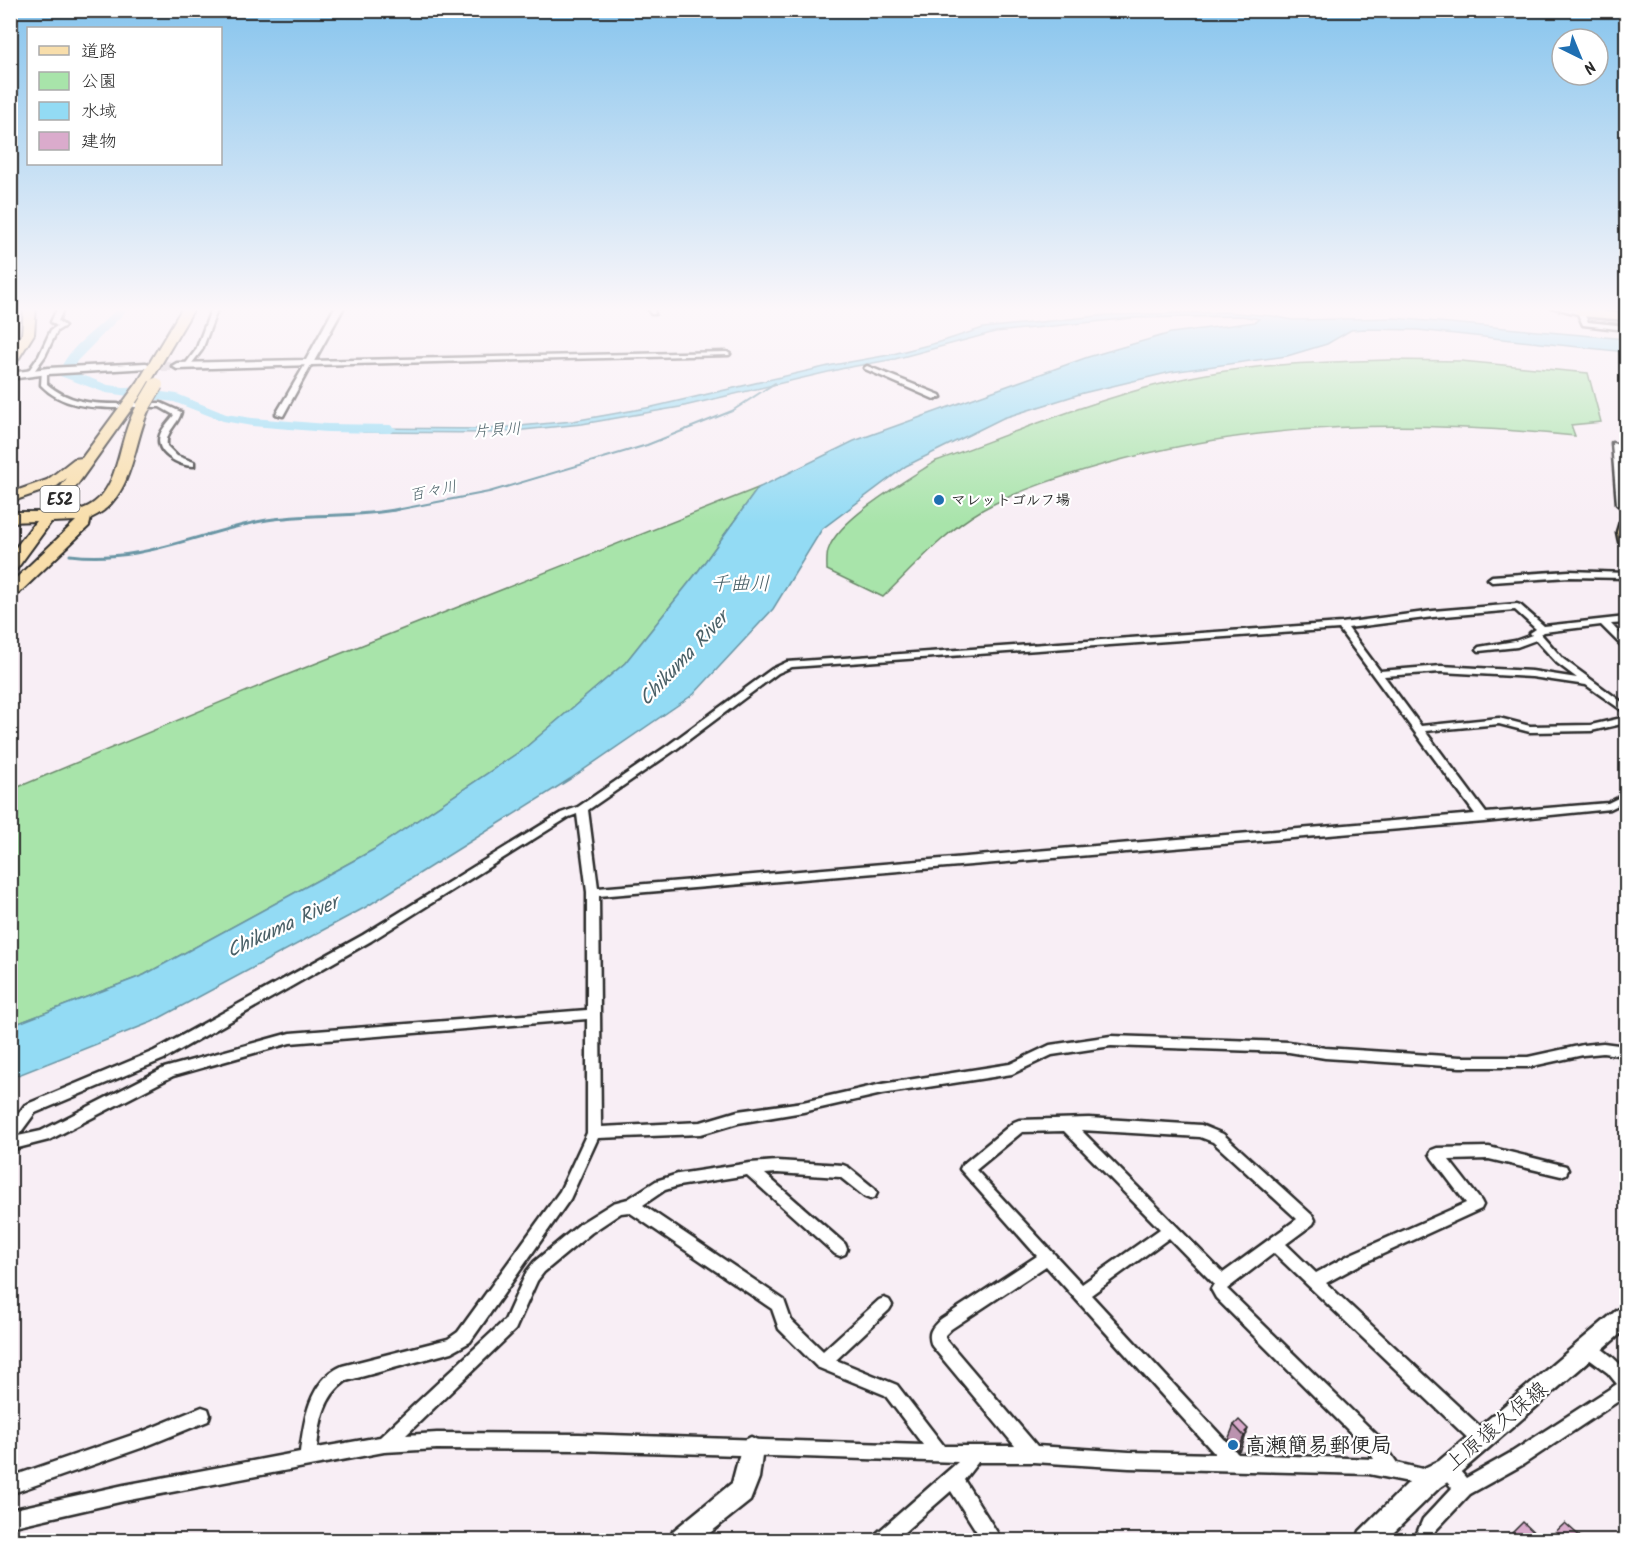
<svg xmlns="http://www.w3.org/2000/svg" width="1637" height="1551" font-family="Kalam,'Klee One',sans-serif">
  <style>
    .green { fill: #a8e4aa; stroke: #6a886a; stroke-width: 1.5 }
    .water { fill: #93dbf4; stroke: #6995a4; stroke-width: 1.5 }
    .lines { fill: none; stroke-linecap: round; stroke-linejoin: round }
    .stream-far1 { stroke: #6995a4; stroke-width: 2 }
    .stream { stroke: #6995a4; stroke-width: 3 }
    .river { fill: #93dbf4; fill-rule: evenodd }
    .secondary-tunnel { stroke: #cfc7cd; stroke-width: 10; stroke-dasharray: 10 5; stroke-linecap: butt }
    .street-casing { stroke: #2b2b2b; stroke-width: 5 }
    .secondary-casing { stroke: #2b2b2b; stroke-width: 5 }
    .primary-casing { stroke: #2b2b2b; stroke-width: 5 }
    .highway-casing { stroke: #2b2b2b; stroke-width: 4 }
    .street { fill: #fff; fill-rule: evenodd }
    .secondary { fill: #fff; fill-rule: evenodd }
    .primary { fill: #f8deab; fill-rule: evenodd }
    .highway { fill: #f8deab; fill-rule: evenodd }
    .highway-bridge-casing { stroke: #2b2b2b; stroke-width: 16; stroke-linecap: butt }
    .highway-bridge { stroke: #f8deab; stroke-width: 14 }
    .wall { fill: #bb93af; stroke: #2b2b2b; stroke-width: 1.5 }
    .shaded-wall { fill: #99788f; stroke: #2b2b2b; stroke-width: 1.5 }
    .building { fill: #daabcc; stroke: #2b2b2b; stroke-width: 1.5 }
    .poi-dot { fill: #1f6fb2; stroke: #fff; stroke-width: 2 }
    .labels { text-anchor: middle; stroke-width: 4.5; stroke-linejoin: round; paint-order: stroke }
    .far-poi-label { font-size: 15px; font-weight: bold; fill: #2b2b2b; stroke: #fff; text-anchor: start }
    .far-water-label { font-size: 16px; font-style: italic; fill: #4a6067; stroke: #fff }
    .shield { fill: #fff; stroke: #6b6b6b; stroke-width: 1.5 }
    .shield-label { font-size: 16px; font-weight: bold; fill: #2b2b2b }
    .water-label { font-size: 20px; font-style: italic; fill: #4a6067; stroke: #fff }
    .near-street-label { font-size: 21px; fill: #2b2b2b; stroke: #fff }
    .near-poi-label { font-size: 21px; font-weight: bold; fill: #2b2b2b; stroke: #fff; text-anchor: start }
  </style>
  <rect width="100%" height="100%" fill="#f8eef5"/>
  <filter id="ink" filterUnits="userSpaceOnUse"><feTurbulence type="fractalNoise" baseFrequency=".0167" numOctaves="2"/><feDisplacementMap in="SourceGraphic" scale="12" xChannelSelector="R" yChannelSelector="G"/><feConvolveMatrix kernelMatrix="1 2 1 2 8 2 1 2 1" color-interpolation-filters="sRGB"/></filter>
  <g filter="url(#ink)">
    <!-- green -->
    <g class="green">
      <path d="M1391,360L1461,361L1588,373L1601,422L1571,425L1575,436C1411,420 1265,420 1105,464C1063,476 1021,489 982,510C944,532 914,567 883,597L827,570C827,563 826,554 829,548C840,518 908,479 936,461C1013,433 1089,401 1169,382C1241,364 1317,362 1391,360Z"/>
      <polygon points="758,488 699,570 625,663 525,748 373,850 144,975 11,1026 11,790 269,682"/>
    </g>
    <!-- water -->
    <polygon class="water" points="1226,312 1273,316 1292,320 1394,318 1626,339 1626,352 1418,330 1365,329 1351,330 1327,344 1287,356 1171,372 1083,393 1003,418 906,466 822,529 773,609 694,694 570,779 366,907 152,1022 11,1078 11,1026 144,975 373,850 525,748 625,663 699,570 758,488 854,441 1088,357 1171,333 1255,322 1259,319 1241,316 1133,318 995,332 895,359 845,368 680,407 582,424 493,433 363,432 364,428 489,429 573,421 652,407 833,365 889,355 940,342 983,328 1107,315"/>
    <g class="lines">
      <!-- stream-far1 -->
      <polyline class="stream-far1" points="391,511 489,492 647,445 732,411 775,383"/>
      <!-- stream -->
      <path class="stream" d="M70,555C142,564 198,532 267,520C310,513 356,518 399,509"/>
      <!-- river -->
      <path class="river" d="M118,307H130L77,361L72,371L108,385L177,394L226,414L252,418L327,424L390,425L397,429L390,433L327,432L252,426L223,421L174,402L106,393L60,376L59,373C68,345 100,329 118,307Z"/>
      <!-- secondary-tunnel -->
      <polyline class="secondary-tunnel" points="146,366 177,366"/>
      <defs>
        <g id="street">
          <polygon points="58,307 64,307 58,321 65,326 57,331 45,356 32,374 28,374 27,373 39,356 51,330 57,326 51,322"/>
          <polygon points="212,307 218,307 202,350 189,367 185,367 184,366 196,350"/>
          <polygon points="647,307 653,307 655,314 651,314"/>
          <polygon points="1551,307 1563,307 1583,312 1588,322 1626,326 1626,330 1583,325 1578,314"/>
          <polygon points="727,352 730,354 729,355 311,365 283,416 276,414 306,363 309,361"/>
          <polygon points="867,366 940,395 941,397 934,399 865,369 864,368"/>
          <path d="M42,370L47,371V384C68,402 91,404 118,404L122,406L118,408C90,408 61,406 41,385Z"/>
          <path d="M131,403H161L181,412C179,424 165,431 167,446L177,456L194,462V466C179,466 154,453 160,435C163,427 170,421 174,415L160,407H134L130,405Z"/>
          <polygon points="1612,443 1619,445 1626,511 1617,504"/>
          <polygon points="1569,571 1626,573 1626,578 1569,577 1492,582 1488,579 1492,576"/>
          <path d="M1517,604L1520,605L1544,626L1626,617V623L1611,624L1626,640V648L1623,647L1601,625L1544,632L1541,634L1563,659L1626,705V712L1623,711L1586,685L1532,677L1441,672L1384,676L1421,726L1499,718L1530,726L1591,725L1626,717V723L1591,731L1530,732L1499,724L1425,731L1486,813L1608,803L1626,794V801L1610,809L1484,822L599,896L601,1127L701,1122L738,1111L803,1102L882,1084L1010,1064L1050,1045L1111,1036L1289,1042L1325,1048L1460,1057H1528L1583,1045L1603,1043L1626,1046V1056L1603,1053L1583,1055L1528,1067H1460L1325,1058L1289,1052L1111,1046L1052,1055L1012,1074L882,1094L803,1112L738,1123L701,1134L598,1138L570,1199L470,1342L452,1352L346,1381C323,1397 320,1422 317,1448L380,1437L505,1320L527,1271L534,1262L581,1223L613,1203L628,1199L656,1181L678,1174L750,1163L777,1161L843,1165L848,1167L875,1189L877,1193L875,1197L870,1199L865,1197L840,1177L777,1173L765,1174L845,1244L847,1249L845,1254L840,1256L835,1254L747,1175L678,1186L665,1190L643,1205L784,1300L791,1320L823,1351L879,1300L884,1298L889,1300L892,1305L889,1310L836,1360L897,1385L944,1446H1015L932,1346C927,1333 931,1328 941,1319L1037,1256L960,1169L962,1165L1014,1122L1019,1120L1089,1118L1201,1125L1223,1134L1313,1216L1315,1220L1313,1224L1286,1244L1316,1273L1351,1254L1466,1203L1432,1158L1430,1154L1432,1150L1437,1148L1489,1147L1566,1166L1568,1170L1566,1174L1561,1176L1489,1159L1449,1160L1481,1201L1483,1205L1481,1209L1361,1264L1326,1283L1487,1433L1489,1439L1487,1445L1481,1447L1475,1445L1274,1253L1227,1289L1379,1437L1397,1463L1435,1472L1437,1478L1435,1484L1429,1486L1369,1474L1129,1468L1033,1462H978L964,1480L998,1534L1001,1540H982L951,1491L895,1540H873L876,1534L958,1462L579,1450L437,1449L384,1452L124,1501L10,1527V1510L124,1485L300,1452C304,1421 309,1380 342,1366L448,1339L458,1332L560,1191L587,1133V1019L290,1043L173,1076L49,1140L10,1150V1125L25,1105L154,1051L363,935L561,813L578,807L667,746L772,669L787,662L1342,623L1433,611ZM1515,610L1536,629L1530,633L1532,635L1515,641L1479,647L1477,649L1479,651L1517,647L1536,640L1557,663L1577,678L1532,671L1441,666L1380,671L1348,628L1433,617ZM1339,629L1475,814L598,888L588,810L675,750L778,673L792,667ZM577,814L587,892V1010L290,1033L164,1068L41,1131L18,1136L35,1113L164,1059L371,941L569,817ZM1081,1130L1200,1137L1213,1142L1297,1219L1223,1273ZM1064,1131L1160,1229L1082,1284L976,1170L1022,1132ZM629,1212L772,1309L779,1329L817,1367L885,1395L923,1445L579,1434L437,1433L406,1435L515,1330L537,1281L544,1272L591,1233L621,1213ZM1169,1238L1214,1284L1211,1289L1216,1298L1367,1449L1374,1459L1238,1454L1091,1295ZM1046,1266L1215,1454L1129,1452L1037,1446L945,1338V1335L951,1329Z"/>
          <path d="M1587,1341C1601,1346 1616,1359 1626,1371V1396L1524,1464L1470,1494L1435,1531L1432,1540H1414L1423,1519L1452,1488L1441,1475L1439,1469L1441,1463L1447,1461L1453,1463L1466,1478L1512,1452L1617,1384L1608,1373L1581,1353L1579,1348L1581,1343Z"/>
          <polygon points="202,1407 208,1409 210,1415 208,1421 144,1447 10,1494 10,1477 144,1431"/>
        </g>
        <g id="secondary">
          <polygon points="335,307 344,307 312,365 177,369 172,366 177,363 306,360"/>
          <polygon points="146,363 149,364 149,368 48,374 10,379 10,373 48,368"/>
          <polygon points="1626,1306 1626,1329 1455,1477 1440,1487 1386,1540 1357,1540 1360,1531 1422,1469 1439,1461 1618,1309"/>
          <polygon points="751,1437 759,1441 763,1449 759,1478 750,1501 701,1540 670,1540 673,1531 732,1483 743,1441"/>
        </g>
        <g id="primary">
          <polygon points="1575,307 1585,307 1586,310 1626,314 1626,320 1581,316 1576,313"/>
          <polygon points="1626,518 1626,546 1619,542 1617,532 1620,522"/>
        </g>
        <g id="highway">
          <polygon points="24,307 36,307 34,334 14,366 10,367 10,352 22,334"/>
          <path d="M183,307H195L150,383L57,513C126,513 111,447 138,404H148L150,407C132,443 135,498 91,518L89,526L16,596L10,598V584L76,521L51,522L16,570L10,572V555L36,521L10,522V512H42L67,478L57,486L10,502V493L47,480L74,459L82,458L138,382Z"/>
        </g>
      </defs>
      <!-- street casing -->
      <use href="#street" class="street-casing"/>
      <!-- secondary casing -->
      <use href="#secondary" class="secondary-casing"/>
      <!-- primary casing -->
      <use href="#primary" class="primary-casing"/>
      <!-- highway casing -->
      <use href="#highway" class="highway-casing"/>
      <!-- street -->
      <use href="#street" class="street"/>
      <!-- secondary -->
      <use href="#secondary" class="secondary"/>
      <!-- primary -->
      <use href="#primary" class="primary"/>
      <!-- highway -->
      <use href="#highway" class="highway"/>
      <defs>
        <polyline id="highway-bridge" points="143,407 156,385"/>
      </defs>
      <!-- highway-bridge casing -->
      <use href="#highway-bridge" class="highway-bridge-casing"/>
      <!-- highway-bridge -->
      <use href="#highway-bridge" class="highway-bridge"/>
    </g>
    <!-- wall -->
    <g class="wall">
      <polygon points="1234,1425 1246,1434 1241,1449 1238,1451 1228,1440"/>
      <polygon points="1510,1535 1542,1540 1506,1540"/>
    </g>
    <!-- shaded-wall -->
    <polygon class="shaded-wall" points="1248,1429 1241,1449 1238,1451 1244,1436 1245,1432"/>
    <!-- building -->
    <g class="building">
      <polygon points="1239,1420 1248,1429 1245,1432 1247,1434 1244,1436 1234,1425"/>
      <polygon points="1523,1522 1542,1540 1515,1540 1510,1535"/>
      <polygon points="1565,1523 1584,1540 1547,1540"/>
    </g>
  </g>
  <!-- sky -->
  <linearGradient id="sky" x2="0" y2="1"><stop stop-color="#86c4ed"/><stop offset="0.59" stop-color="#fcf7fa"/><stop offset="1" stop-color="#fcf7fa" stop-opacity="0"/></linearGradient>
  <rect width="1637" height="524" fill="url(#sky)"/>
  <!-- markers -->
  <g class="poi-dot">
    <circle cx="939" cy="500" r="6"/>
    <circle cx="1233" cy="1445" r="6"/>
  </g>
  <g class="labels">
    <!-- far-poi labels -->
    <g class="far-poi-label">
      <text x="951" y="505">マレットゴルフ場</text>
    </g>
    <!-- far-water labels -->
    <g class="far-water-label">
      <text transform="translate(497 429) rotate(-4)" y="6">片貝川</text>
      <text transform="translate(433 490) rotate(-11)" y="6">百々川</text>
    </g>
    <!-- shield labels -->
    <rect class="shield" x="40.5" y="486" width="39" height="26" rx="4.5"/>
    <g class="shield-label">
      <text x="60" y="505">E52</text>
    </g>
    <!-- water labels -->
    <g class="water-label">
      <text x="740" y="590">千曲川</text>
      <text transform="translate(683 658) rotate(-47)" y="7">Chikuma River</text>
      <text transform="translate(282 926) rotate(-25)" y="7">Chikuma River</text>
    </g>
    <!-- near-street labels -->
    <g class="near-street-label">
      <text transform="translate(1496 1426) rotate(-40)" y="7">上原猿久保線</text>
    </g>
    <!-- near-poi labels -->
    <g class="near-poi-label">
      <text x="1245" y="1452">高瀬簡易郵便局</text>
    </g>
  </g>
  <!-- margin -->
  <rect width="1637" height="1551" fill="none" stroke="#fff" stroke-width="36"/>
  <rect x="18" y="18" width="1601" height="1515" fill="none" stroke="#2b2b2b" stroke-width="2" filter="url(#ink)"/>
  <!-- legend -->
  <rect x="27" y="27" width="195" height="138" fill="#ffffff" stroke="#aaaaaa" stroke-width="1.5"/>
  <rect x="39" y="46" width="30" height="9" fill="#f8deab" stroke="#aaaaaa" stroke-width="1.5"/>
  <text x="81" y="57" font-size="18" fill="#2b2b2b">道路</text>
  <rect x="39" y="72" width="30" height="18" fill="#a8e4aa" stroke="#aaaaaa" stroke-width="1.5"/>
  <text x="81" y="87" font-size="18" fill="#2b2b2b">公園</text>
  <rect x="39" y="102" width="30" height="18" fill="#93dbf4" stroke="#aaaaaa" stroke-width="1.5"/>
  <text x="81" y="117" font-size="18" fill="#2b2b2b">水域</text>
  <rect x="39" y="132" width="30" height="18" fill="#daabcc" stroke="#aaaaaa" stroke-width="1.5"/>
  <text x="81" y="147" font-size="18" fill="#2b2b2b">建物</text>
  <!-- north arrow -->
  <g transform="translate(1580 57) rotate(137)"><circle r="28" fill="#ffffff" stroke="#aaaaaa" stroke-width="1.5"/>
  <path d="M0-4.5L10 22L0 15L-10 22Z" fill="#1f6fb2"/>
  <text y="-9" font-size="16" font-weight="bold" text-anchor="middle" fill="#2b2b2b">N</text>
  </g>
</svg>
